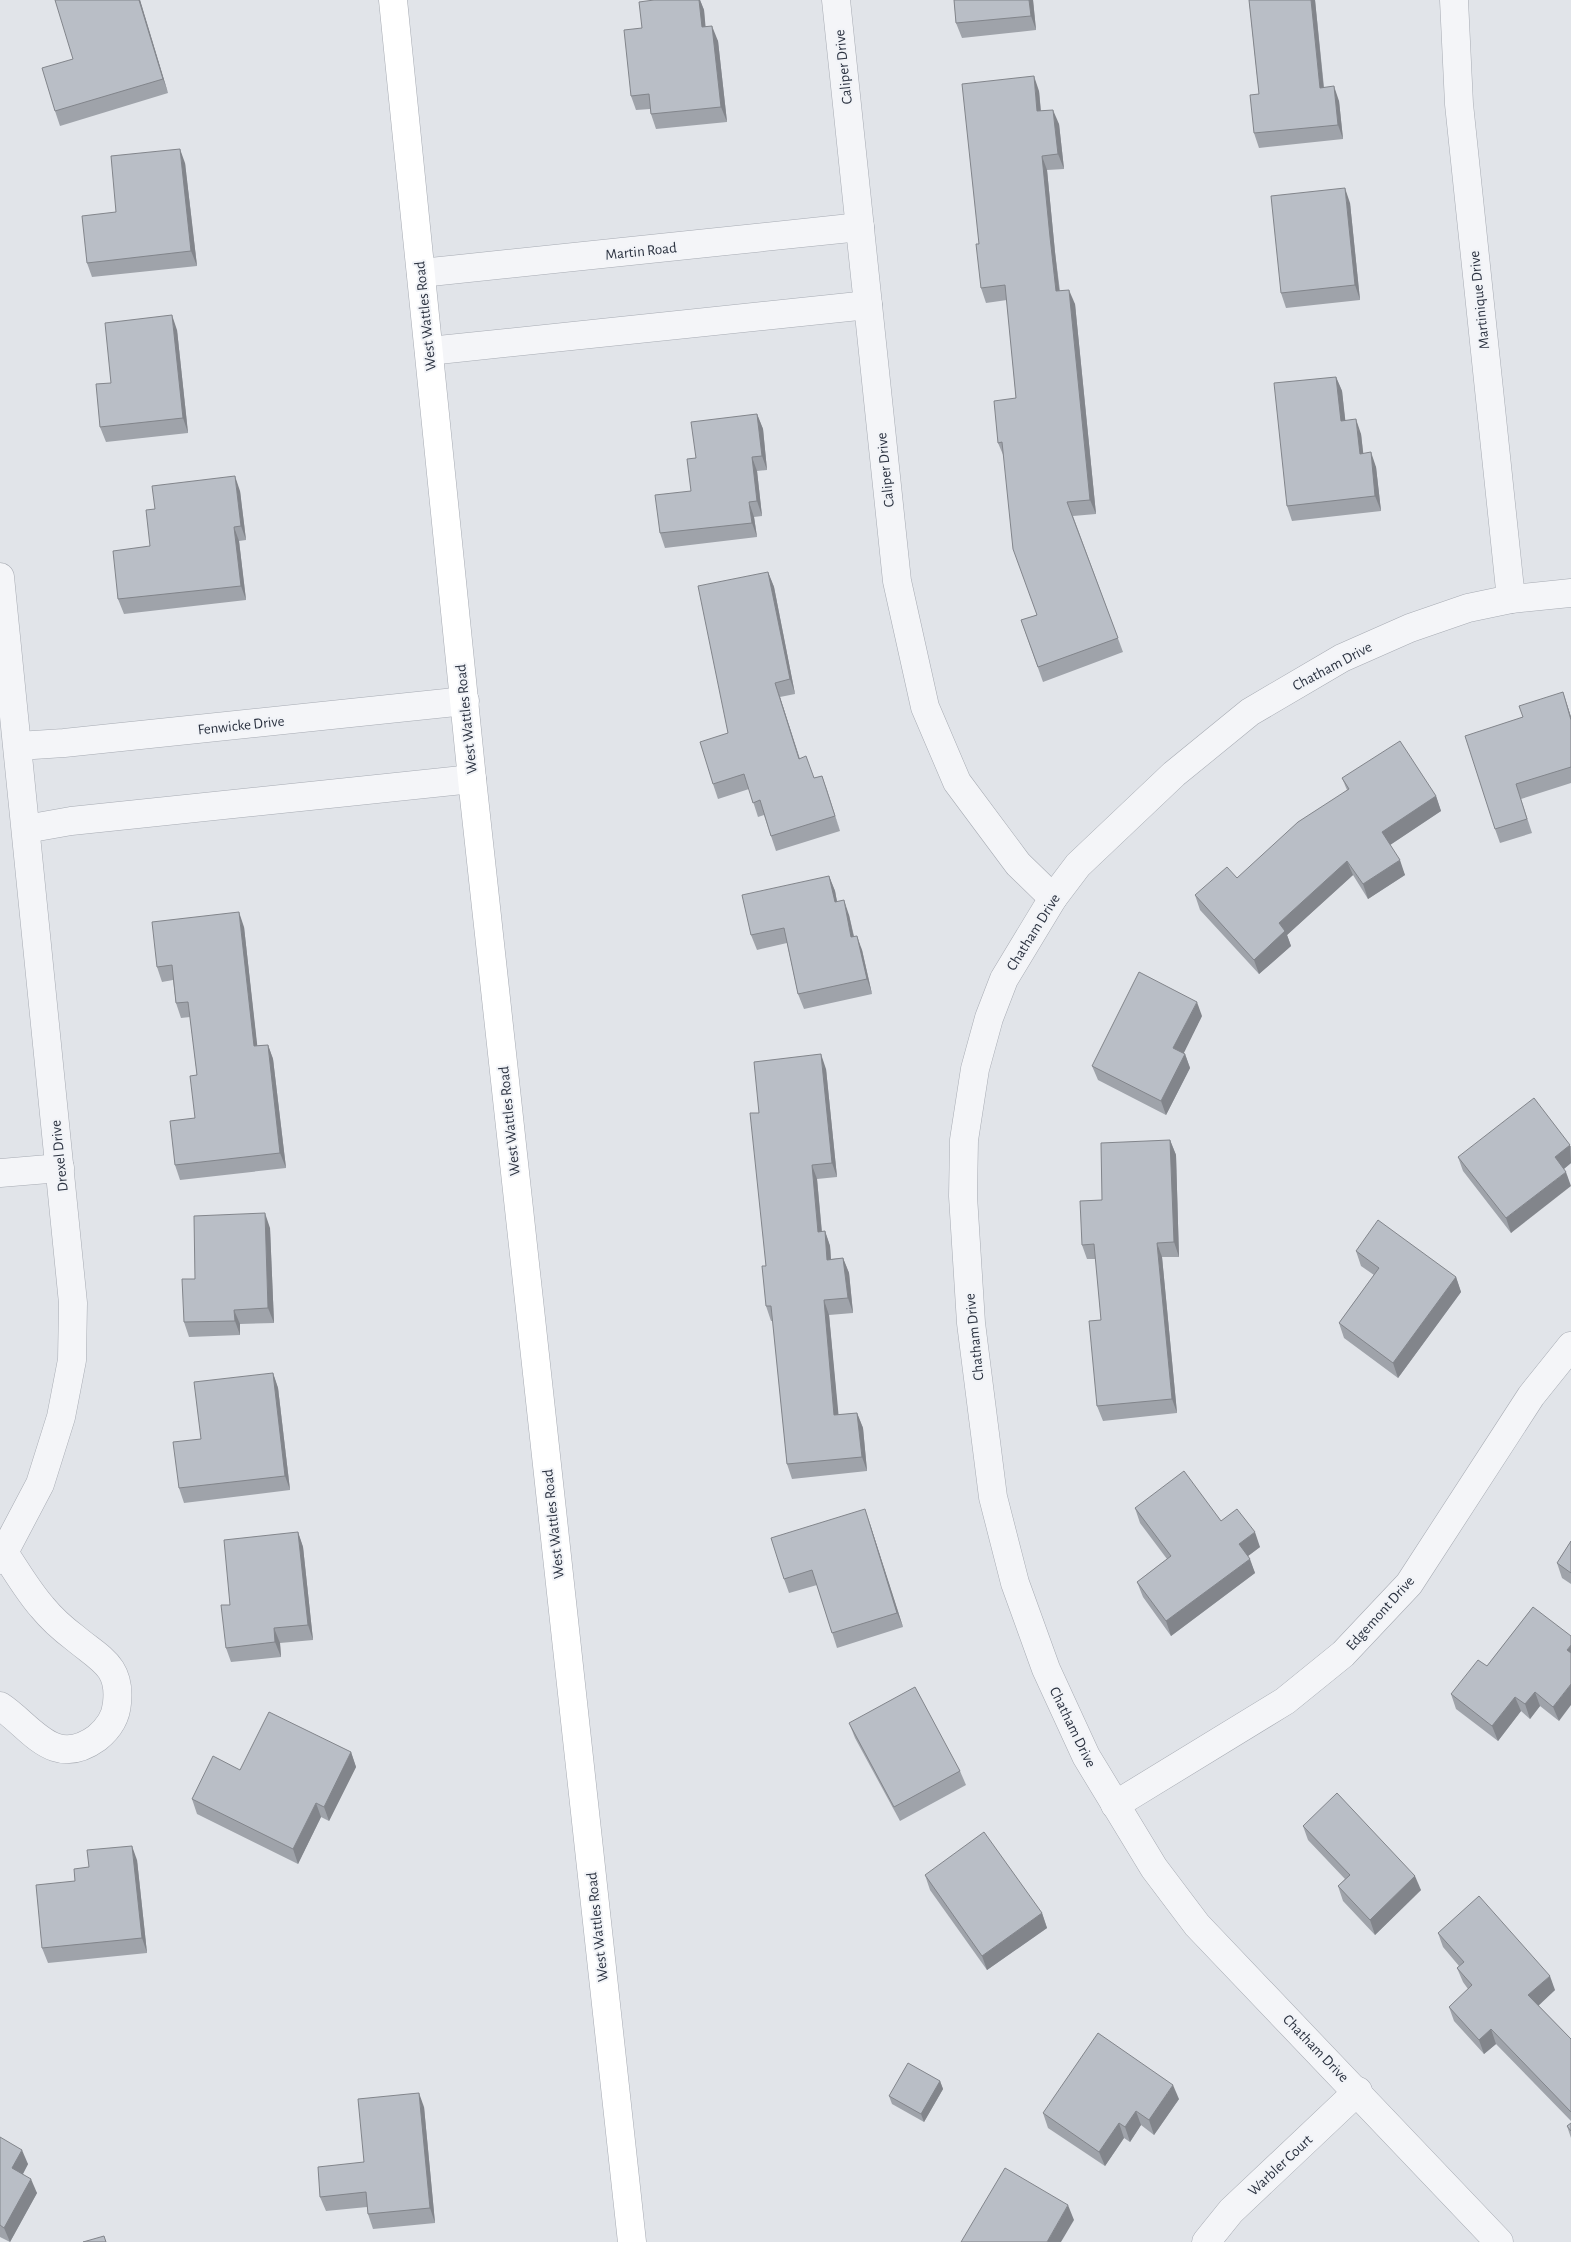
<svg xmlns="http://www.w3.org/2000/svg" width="1571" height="2242" font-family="'Alegreya Sans',sans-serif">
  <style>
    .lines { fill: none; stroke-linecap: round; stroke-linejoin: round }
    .street-casing { stroke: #a7abb3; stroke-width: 29 }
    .secondary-casing { stroke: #a7abb3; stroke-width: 29 }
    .street { stroke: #f4f5f8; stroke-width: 28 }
    .secondary { stroke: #fff; stroke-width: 28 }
    .wall { fill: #9fa3aa }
    .shaded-wall { fill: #82858b }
    .building { fill: #b9bec6; stroke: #82858b }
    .labels { text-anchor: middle; stroke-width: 4; stroke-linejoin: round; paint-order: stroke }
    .street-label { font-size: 15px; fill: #2b3240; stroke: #f1f3f7 }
  </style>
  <rect width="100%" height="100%" fill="#e1e4e9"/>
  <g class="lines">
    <defs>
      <g id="street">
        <polyline points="836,0 897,581 925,707 957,782 1018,864 1053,898"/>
        <polyline points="1454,0 1459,104 1511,599"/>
        <polyline points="421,273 860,227"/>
        <polyline points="429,351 868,305"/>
        <polyline points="0,577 73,1303 72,1360 61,1417 40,1484 0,1560"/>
        <polyline points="18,746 64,743 465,701"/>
        <polyline points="26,829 71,821 472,779"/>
        <polyline points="0,1173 60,1168"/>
        <path d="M0,1706C31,1726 53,1770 97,1738C108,1729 116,1718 117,1703C121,1666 100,1659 75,1638C63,1629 51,1618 42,1607C28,1591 17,1572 5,1554"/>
        <polyline points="1115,1805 1285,1701 1343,1654 1409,1584 1531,1396 1571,1346"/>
        <polyline points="1206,2242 1231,2211 1358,2091"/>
        <polyline points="1499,2242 1197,1925 1154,1868 1086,1756 1046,1669 1015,1583 993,1497 971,1323 963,1196 964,1140 975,1069 989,1018 1004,979 1053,898 1078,865 1174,774 1250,712 1342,658 1410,628 1468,608 1511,599 1571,593"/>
      </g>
      <polyline id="secondary" points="393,0 472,779 632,2242"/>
    </defs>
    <!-- street casing -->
    <use href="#street" class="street-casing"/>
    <!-- secondary casing -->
    <use href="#secondary" class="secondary-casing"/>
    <!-- street -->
    <use href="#street" class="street"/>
    <!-- secondary -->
    <use href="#secondary" class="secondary"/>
  </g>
  <!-- wall -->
  <g class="wall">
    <polygon points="140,0 168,93 60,126 55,111 73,59"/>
    <polygon points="654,0 700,0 704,10 705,27 718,41 727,122 656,129 651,114 650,109 636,110 631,96 642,28"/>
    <polygon points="954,0 1033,0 1036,30 962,38 956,23"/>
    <polygon points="1249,0 1315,0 1324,87 1339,101 1343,139 1259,148 1254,133 1259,94"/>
    <polygon points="1039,91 1041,111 1059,124 1064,169 1047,170 1055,252 1060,291 1075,304 1096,514 1073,516 1123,652 1043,682 1021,620 1037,615 1004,457 998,443 1016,398 1007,300 986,303 981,288 979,244"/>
    <polygon points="185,163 197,266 92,277 87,263 116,212"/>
    <polygon points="1350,203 1360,300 1286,308 1281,293"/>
    <polygon points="177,330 188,433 106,442 100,427 111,383"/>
    <polygon points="1336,377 1342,391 1345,420 1361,434 1363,453 1376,467 1381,511 1292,521 1287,506"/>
    <polygon points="757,414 763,429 767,470 757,471 762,516 754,517 757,537 665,548 660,533 691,491 696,458"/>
    <polygon points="240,491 246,540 239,541 246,600 124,614 118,599 150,546 155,509"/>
    <polygon points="768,572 774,587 795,694 780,697 800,759 814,778 822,776 840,831 776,851 764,815 758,817 749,789 718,799 713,784 728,733"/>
    <polygon points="1563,692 1571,717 1571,783 1521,799 1532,833 1500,843 1495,829 1523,717"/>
    <polygon points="1342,778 1436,796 1441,811 1390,845 1405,875 1368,899 1353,875 1287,935 1291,946 1259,974 1200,910 1195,895 1237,878 1347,790"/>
    <polygon points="829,876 835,891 837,902 849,915 854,936 862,950 872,994 804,1009 798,994 787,943 757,950 751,935"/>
    <polygon points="244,927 257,1046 268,1045 273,1059 286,1168 180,1180 175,1165 195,1118 197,1075 190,1017 181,1018 176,1003 173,980 162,982 157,967"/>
    <polygon points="1202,1016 1183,1053 1185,1054 1190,1068 1166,1115 1098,1080 1092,1066"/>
    <polygon points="826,1069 837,1177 817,1179 822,1232 825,1231 830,1246 831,1259 843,1258 849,1273 853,1313 829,1315 838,1415 857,1413 863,1428 867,1471 792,1479 787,1464 773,1321 771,1321 766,1306 766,1266 759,1113"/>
    <polygon points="1170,1140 1176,1155 1179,1257 1162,1257 1177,1413 1103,1421 1097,1406 1101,1320 1096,1259 1087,1259 1082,1245 1102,1200"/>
    <polygon points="1571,1146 1571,1163 1564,1169 1511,1233 1463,1171 1458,1157"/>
    <polygon points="270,1228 274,1323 240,1324 240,1335 189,1337 184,1322 195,1279"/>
    <polygon points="1356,1251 1456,1277 1461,1292 1398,1378 1344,1338 1339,1323 1374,1275 1361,1266"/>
    <polygon points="273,1373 278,1388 290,1490 184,1503 179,1488 201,1439"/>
    <polygon points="1135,1508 1221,1521 1260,1547 1248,1556 1255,1573 1171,1636 1143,1597 1137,1582 1167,1559 1140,1523"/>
    <polygon points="870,1524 903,1627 837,1648 817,1585 789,1593 784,1579"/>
    <polygon points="298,1532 303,1547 313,1640 280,1643 281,1657 231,1662 226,1648 230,1605"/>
    <polygon points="1571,1541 1571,1584 1562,1578 1557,1563"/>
    <polygon points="1533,1607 1559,1721 1540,1706 1530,1719 1521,1711 1498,1741 1456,1709 1451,1694 1487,1666"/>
    <polygon points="849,1723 960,1771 966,1785 900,1821 855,1738"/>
    <polygon points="351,1752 356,1767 329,1821 321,1817 298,1864 197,1814 192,1799 240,1770"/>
    <polygon points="1303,1826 1421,1890 1375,1935 1343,1901 1338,1886 1345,1879 1308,1840"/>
    <polygon points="137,1860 147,1953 48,1963 42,1948 75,1881 89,1867"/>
    <polygon points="925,1875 1042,1913 1047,1928 987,1970 930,1890"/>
    <polygon points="1438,1933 1555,1990 1538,2005 1571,2039 1571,2121 1496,2044 1484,2054 1454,2021 1449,2007 1468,1989 1463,1982 1457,1968 1459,1966 1443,1947"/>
    <polygon points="940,2081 943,2089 924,2122 892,2104 889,2096"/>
    <polygon points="1179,2099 1154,2135 1141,2125 1130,2142 1124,2138 1105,2166 1048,2128 1043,2113"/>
    <polygon points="424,2107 435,2223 373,2229 368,2214 367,2207 326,2211 320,2197 364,2162"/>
    <polygon points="1571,2123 1571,2138 1567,2126"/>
    <polygon points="0,2137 28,2164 23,2174 37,2193 10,2242 0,2237"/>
  </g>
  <!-- shaded-wall -->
  <g class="shaded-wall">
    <polygon points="139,0 140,0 168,93 163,79"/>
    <polygon points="699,0 700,0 704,10 707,42 702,27"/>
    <polygon points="1029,0 1033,0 1036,30 1031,16"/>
    <polygon points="1311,0 1315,0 1325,102 1320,88"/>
    <polygon points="712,26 718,41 727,122 721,107"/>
    <polygon points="1034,76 1039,91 1042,126 1037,111"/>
    <polygon points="1334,86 1339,101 1343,139 1338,125"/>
    <polygon points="1053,110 1059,124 1064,169 1058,154"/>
    <polygon points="180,149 185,163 197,266 191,251"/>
    <polygon points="1042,156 1047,170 1055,252 1061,306 1056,291 1050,237"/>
    <polygon points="1345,188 1350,203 1360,300 1355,285"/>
    <polygon points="1069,290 1075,304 1096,514 1090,500"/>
    <polygon points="172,315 177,330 188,433 183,418"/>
    <polygon points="1336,377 1342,391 1347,435 1341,421"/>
    <polygon points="757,414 763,429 767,470 762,456"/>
    <polygon points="1356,419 1361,434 1365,468 1360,454"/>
    <polygon points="1371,452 1376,467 1381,511 1375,496"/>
    <polygon points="752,457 757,471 762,516 757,501"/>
    <polygon points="235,476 240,491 246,540 241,526"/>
    <polygon points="749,502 754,517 757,537 752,523"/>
    <polygon points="234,527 239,541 246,600 241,586"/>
    <polygon points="768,572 774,587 795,694 790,679"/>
    <polygon points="775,683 780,697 804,773 799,759"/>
    <polygon points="1563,692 1571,717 1571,720"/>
    <polygon points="822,776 827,790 840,831 835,816"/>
    <polygon points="1436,796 1441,811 1387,847 1382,832"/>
    <polygon points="1400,860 1405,875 1368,899 1363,884"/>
    <polygon points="1347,861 1353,875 1287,935 1291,946 1259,974 1254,960 1279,923"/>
    <polygon points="829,876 835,891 840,917 835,902"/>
    <polygon points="844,900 849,915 857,952 851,937"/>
    <polygon points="239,912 244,927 259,1061 254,1046"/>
    <polygon points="857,936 862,950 872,994 867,979"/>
    <polygon points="1197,1002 1202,1016 1179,1063 1173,1048"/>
    <polygon points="268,1045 273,1059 286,1168 280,1153"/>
    <polygon points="821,1054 826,1069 837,1177 832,1163"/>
    <polygon points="1185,1054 1190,1068 1166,1115 1161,1101"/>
    <polygon points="1170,1140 1176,1155 1179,1257 1174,1242"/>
    <polygon points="1570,1145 1571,1163 1560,1172 1555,1157"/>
    <polygon points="812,1165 817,1179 823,1246 818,1232"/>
    <polygon points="1566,1172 1571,1186 1511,1233 1506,1218"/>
    <polygon points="265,1213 270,1228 274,1323 268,1308"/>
    <polygon points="825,1231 830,1246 832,1274 827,1260"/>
    <polygon points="1157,1243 1162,1257 1177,1413 1172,1399"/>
    <polygon points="843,1258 849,1273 853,1313 848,1298"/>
    <polygon points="1456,1277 1461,1292 1398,1378 1393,1363"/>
    <polygon points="824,1300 829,1315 840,1430 834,1415"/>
    <polygon points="234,1310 240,1324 240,1335 235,1321"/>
    <polygon points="273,1373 278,1388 290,1490 285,1476"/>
    <polygon points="857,1413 863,1428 867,1471 862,1457"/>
    <polygon points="865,1509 870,1524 903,1627 897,1613"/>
    <polygon points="298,1532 303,1547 313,1640 308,1625"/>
    <polygon points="1255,1532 1260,1547 1244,1559 1239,1544"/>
    <polygon points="1250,1559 1255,1573 1171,1636 1166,1621"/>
    <polygon points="274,1628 280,1643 281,1657 275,1642"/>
    <polygon points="1571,1645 1571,1660 1567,1650"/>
    <polygon points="1571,1684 1571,1705 1559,1721 1553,1707"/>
    <polygon points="1535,1692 1540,1706 1530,1719 1525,1704"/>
    <polygon points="1515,1697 1521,1711 1498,1741 1492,1726"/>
    <polygon points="351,1752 356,1767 329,1821 324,1807"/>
    <polygon points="316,1803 321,1817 298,1864 293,1849"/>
    <polygon points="132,1846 137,1860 147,1953 142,1938"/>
    <polygon points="1415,1876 1421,1890 1375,1935 1370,1920"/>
    <polygon points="1042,1913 1047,1928 987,1970 982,1956"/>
    <polygon points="1550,1976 1555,1990 1534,2010 1528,1995"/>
    <polygon points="1491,2029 1496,2044 1484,2054 1479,2040"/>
    <polygon points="940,2081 943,2089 924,2122 921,2114"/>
    <polygon points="1173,2085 1179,2099 1154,2135 1149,2120"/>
    <polygon points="419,2093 424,2107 435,2223 430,2208"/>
    <polygon points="1136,2111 1141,2125 1130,2142 1125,2127"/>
    <polygon points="1119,2123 1124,2138 1105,2166 1099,2152"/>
    <polygon points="22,2150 28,2164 18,2183 12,2168"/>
    <polygon points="31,2179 37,2193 10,2242 4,2228"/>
    <polygon points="1068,2205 1074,2220 1061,2242 1047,2242"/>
  </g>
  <!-- building -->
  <g class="building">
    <polygon points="55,0 139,0 163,79 55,111 42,68 73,59"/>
    <polygon points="654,0 699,0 702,27 712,26 721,107 651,114 649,94 631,96 624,30 642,28 639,2"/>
    <polygon points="954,0 1029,0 1031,16 956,23"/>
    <polygon points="1249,0 1311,0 1320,88 1334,86 1338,125 1254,133 1250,95 1259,94"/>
    <polygon points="1034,76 1037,111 1053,110 1058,154 1042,156 1050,237 1056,291 1069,290 1090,500 1067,502 1118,638 1038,667 1021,620 1037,615 1013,549 1002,442 998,443 994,401 1016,398 1005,285 981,288 976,244 979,244 962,84"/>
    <polygon points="180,149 191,251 87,263 82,216 116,212 111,156"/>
    <polygon points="1345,188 1355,285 1281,293 1271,196"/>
    <polygon points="172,315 183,418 100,427 96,384 111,383 105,323"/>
    <polygon points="1336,377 1341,421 1356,419 1360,454 1371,452 1375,496 1287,506 1274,383"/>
    <polygon points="757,414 762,456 752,457 757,501 749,502 752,523 660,533 655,495 691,491 687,459 696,458 691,422"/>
    <polygon points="235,476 241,526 234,527 241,586 118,599 113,551 150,546 146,510 155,509 152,486"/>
    <polygon points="768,572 790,679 775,683 799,759 806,756 814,778 822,776 835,816 771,836 760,800 753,803 744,774 713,784 700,742 728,733 698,586"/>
    <polygon points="1563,692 1571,720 1571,767 1516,784 1527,819 1495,829 1465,736 1523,717 1519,706"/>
    <polygon points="1400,741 1436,796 1382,832 1400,860 1363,884 1347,861 1279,923 1285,931 1254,960 1195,895 1227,867 1237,878 1298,822 1349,789 1342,778"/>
    <polygon points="829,876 835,902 844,900 851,937 857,936 867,979 798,994 784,928 751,935 742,895"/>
    <polygon points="239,912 254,1046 268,1045 280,1153 175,1165 170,1121 195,1118 190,1076 197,1075 188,1002 176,1003 172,965 157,967 152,922"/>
    <polygon points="1139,972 1197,1002 1173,1048 1185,1054 1161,1101 1092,1066"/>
    <polygon points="821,1054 832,1163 812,1165 818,1232 825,1231 827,1260 843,1258 848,1298 824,1300 834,1415 857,1413 862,1457 787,1464 771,1306 766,1306 762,1266 766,1266 750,1113 759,1113 754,1062"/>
    <polygon points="1534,1098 1570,1145 1555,1157 1566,1172 1506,1218 1458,1157"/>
    <polygon points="1170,1140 1174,1242 1157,1243 1172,1399 1097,1406 1089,1321 1101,1320 1094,1244 1082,1245 1080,1201 1102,1200 1101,1143"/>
    <polygon points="265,1213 268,1308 234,1310 235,1321 184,1322 182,1279 195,1279 194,1216"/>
    <polygon points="1378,1220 1456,1277 1393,1363 1339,1323 1379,1268 1356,1251"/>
    <polygon points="273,1373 285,1476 179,1488 173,1442 201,1439 194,1382"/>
    <polygon points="1184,1471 1221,1521 1237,1509 1255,1532 1239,1544 1250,1559 1166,1621 1137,1582 1171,1556 1135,1508"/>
    <polygon points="865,1509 897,1613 832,1633 812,1570 784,1579 771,1538"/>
    <polygon points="298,1532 308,1625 274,1628 275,1642 226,1648 221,1605 230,1605 224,1540"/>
    <polygon points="1571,1541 1571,1573 1557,1563"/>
    <polygon points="1533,1607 1571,1636 1571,1645 1567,1650 1571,1653 1571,1684 1553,1707 1535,1692 1525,1704 1515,1697 1492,1726 1451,1694 1478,1660 1487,1666"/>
    <polygon points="915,1687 960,1771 894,1807 849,1723"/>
    <polygon points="269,1712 351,1752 324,1807 316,1803 293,1849 192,1799 213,1756 240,1770"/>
    <polygon points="1337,1793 1415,1876 1370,1920 1338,1886 1350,1875 1303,1826"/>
    <polygon points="984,1832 1042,1913 982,1956 925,1875"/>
    <polygon points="132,1846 142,1938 42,1948 36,1885 75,1881 74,1869 89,1867 87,1850"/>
    <polygon points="1479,1896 1550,1976 1528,1995 1571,2039 1571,2112 1491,2029 1479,2040 1449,2007 1472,1985 1457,1968 1464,1962 1438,1933"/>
    <polygon points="1098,2033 1173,2085 1149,2120 1136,2111 1125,2127 1119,2123 1099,2152 1043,2113"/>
    <polygon points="908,2063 940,2081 921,2114 889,2096"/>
    <polygon points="419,2093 430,2208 368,2214 366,2192 320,2197 318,2167 364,2162 358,2099"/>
    <polygon points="1571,2123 1571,2131 1567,2126"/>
    <polygon points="0,2137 22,2150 12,2168 31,2179 4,2228 0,2225"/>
    <polygon points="1005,2168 1068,2205 1047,2242 961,2242"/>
    <polygon points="104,2236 106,2242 83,2242"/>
  </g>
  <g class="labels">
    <!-- street labels -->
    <g class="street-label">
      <text transform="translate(843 67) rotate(-96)" y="5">Caliper Drive</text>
      <text transform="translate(641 251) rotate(-6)" y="5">Martin Road</text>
      <text transform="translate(1479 300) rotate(-96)" y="5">Martinique Drive</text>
      <text transform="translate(425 316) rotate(-96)" y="5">West Wattles Road</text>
      <text transform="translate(885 470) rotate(-96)" y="5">Caliper Drive</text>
      <text transform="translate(1332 666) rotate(-28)" y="5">Chatham Drive</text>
      <text transform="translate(466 719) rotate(-96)" y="5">West Wattles Road</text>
      <text transform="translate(241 725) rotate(-6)" y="5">Fenwicke Drive</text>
      <text transform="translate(1033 932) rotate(-58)" y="5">Chatham Drive</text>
      <text transform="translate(509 1121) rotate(-96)" y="5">West Wattles Road</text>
      <text transform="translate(59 1156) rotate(-96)" y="5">Drexel Drive</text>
      <text transform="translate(974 1337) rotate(-96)" y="5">Chatham Drive</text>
      <text transform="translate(553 1524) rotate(-96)" y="5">West Wattles Road</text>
      <text transform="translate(1380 1613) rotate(-48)" y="5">Edgemont Drive</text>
      <text transform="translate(1073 1727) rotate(64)" y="5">Chatham Drive</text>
      <text transform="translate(597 1927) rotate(-96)" y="5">West Wattles Road</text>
      <text transform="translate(1316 2048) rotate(46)" y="5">Chatham Drive</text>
      <text transform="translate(1280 2165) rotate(-43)" y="5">Warbler Court</text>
    </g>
  </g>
</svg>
